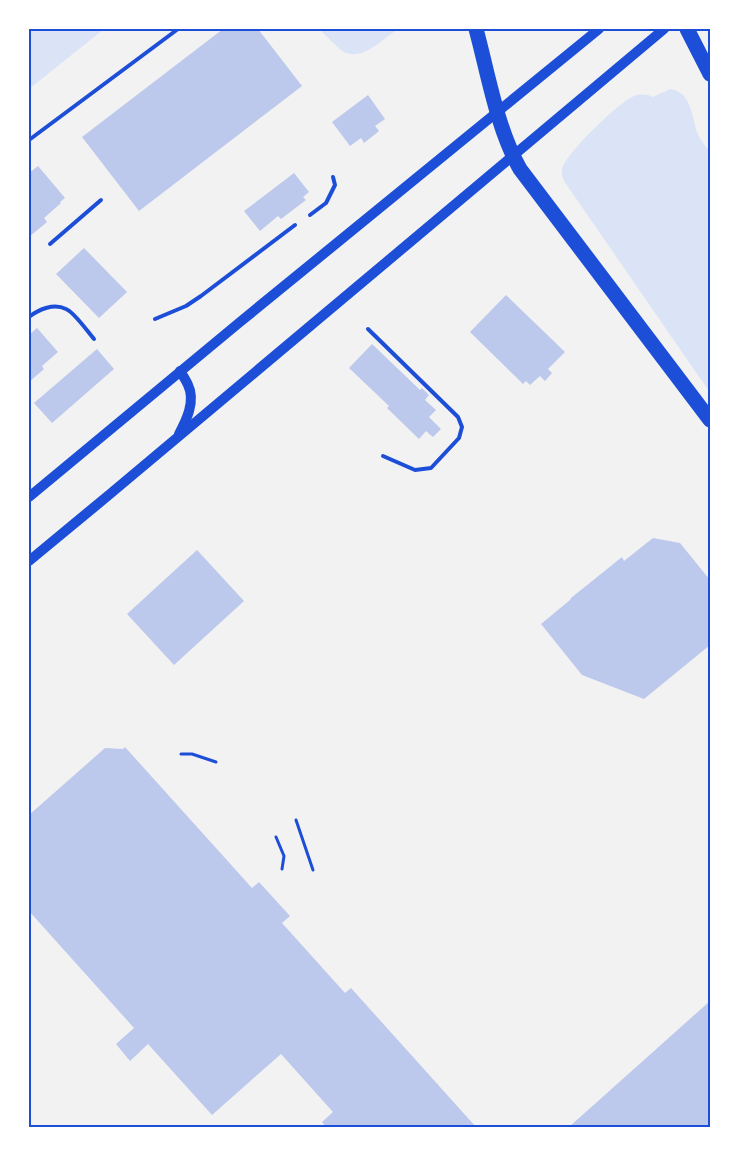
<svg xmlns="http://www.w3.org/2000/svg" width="739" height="1156" font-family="Jost,sans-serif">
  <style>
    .green { fill: #dbe4f7 }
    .building { fill: #bdc9ec }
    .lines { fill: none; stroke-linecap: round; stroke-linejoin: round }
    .path { stroke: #1d4ed8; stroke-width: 3 }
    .service { stroke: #1d4ed8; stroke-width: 4 }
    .secondary { stroke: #1d4ed8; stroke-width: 10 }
    .motorway { stroke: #1d4ed8; stroke-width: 15 }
    .neatline { fill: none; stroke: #1d4ed8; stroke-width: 2 }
  </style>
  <rect width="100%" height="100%" fill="#f2f2f2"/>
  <!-- green -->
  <g class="green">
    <polygon points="29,29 104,29 29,89"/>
    <path d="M319,29H399C383,37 366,60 346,53C340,51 325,34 319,29Z"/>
    <path d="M670,89C691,91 692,117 697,132C700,140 706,146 710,152V392L695,371L564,181C563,178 561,173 562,170C564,155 619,102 634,96C640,94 647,94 653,97Z"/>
  </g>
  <!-- building -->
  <g class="building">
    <polygon points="223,29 258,29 302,86 139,211 82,137"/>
    <polygon points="368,95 385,119 375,126 379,131 364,143 361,138 350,146 332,122"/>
    <polygon points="38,166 65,198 60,202 61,203 44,218 47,222 29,237 29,173"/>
    <polygon points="294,173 309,192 303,197 306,200 281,219 278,216 260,231 244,211"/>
    <polygon points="84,248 127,292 99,318 56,274"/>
    <polygon points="506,295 565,352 548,369 552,373 545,381 540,376 530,385 526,381 523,384 470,332"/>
    <polygon points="37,328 58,352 42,366 44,369 29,382 29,335"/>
    <polygon points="372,344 420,390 422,388 429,395 425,400 436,410 429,417 441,429 433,437 426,431 419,439 387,408 389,406 349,368"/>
    <polygon points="97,349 114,369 52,423 34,403"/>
    <polygon points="653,538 680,543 710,580 710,645 644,699 582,675 541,624 570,600 571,598 622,557 624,561"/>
    <polygon points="197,550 244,601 174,665 127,614"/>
    <polygon points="125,747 252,888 259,882 290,916 282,923 345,993 351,988 476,1127 347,1127 345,1125 343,1127 326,1127 322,1122 333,1112 281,1054 212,1115 148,1044 130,1061 116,1044 134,1028 29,911 29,815 105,748 123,749"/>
    <polygon points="710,1001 710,1127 569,1127"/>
  </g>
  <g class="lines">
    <!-- path -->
    <g class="path">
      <polyline points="181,754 192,754 216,762"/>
      <polyline points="296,820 313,870"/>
      <polyline points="276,837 284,856 282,869"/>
    </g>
    <!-- service -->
    <g class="service">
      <polyline points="29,140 178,29"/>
      <polyline points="310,215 326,203 335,185 333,177"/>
      <polyline points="50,244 101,200"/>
      <path d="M29,317C39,309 54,303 66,309C75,313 87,331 94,339"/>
      <polyline points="155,319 186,306 201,296 295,225"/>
      <polyline points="368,329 458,417 462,427 459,438 431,468 415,470 383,456"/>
    </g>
    <!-- secondary -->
    <g class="secondary">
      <path d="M179,434C186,421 196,401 188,385C186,380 183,376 180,371"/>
      <polyline points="29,497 240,322 599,29"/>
      <polyline points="29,561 110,494 664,29"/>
    </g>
    <!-- motorway -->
    <g class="motorway">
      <path d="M476,29C488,73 497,129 520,169L710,420"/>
      <polyline points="687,29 710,74"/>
    </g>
  </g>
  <!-- border -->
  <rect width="739" height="1156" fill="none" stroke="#ffffff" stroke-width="60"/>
  <rect x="30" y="30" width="679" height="1096" class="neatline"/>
</svg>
